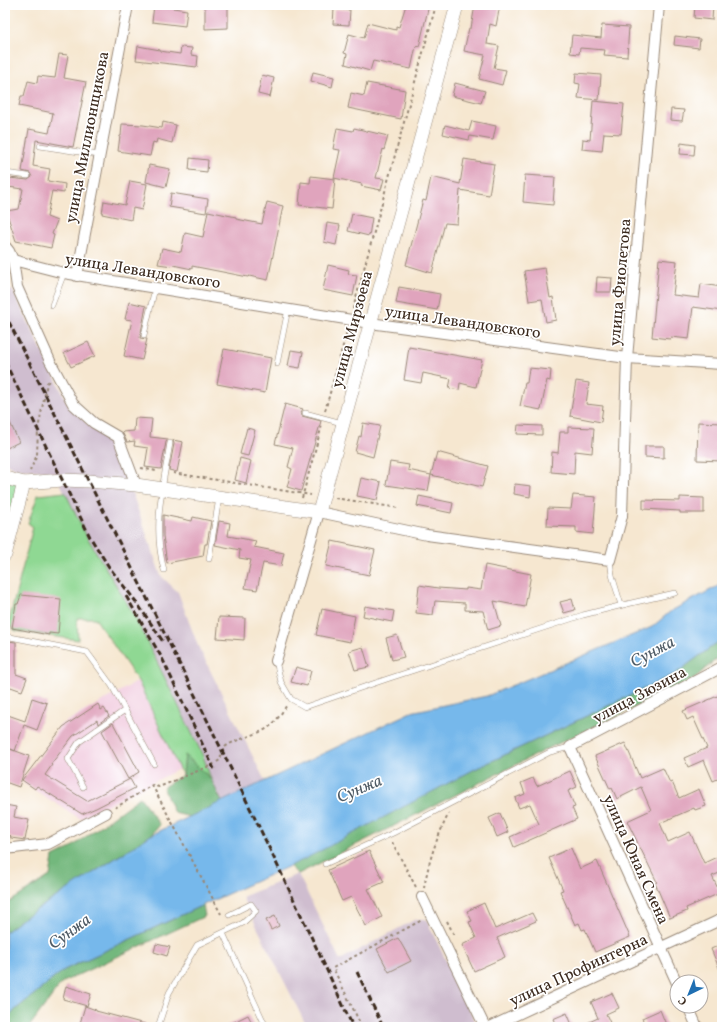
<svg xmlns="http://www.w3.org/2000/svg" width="727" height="1032" font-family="Vollkorn,serif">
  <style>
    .built { fill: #f2cfe1 }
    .industrial { fill: #cfbdcf }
    .green { fill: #8fd893; stroke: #658158 }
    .forest { fill: #73b87d; stroke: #57714e }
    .water { fill: #76b8eb; stroke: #587184 }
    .building { fill: #e0a4bd }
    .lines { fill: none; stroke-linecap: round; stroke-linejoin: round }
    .service-casing { stroke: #988877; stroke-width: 6 }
    .minor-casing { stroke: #988877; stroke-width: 12 }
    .tertiary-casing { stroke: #988877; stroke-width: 14 }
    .path { stroke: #988877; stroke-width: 2; stroke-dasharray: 3 3; stroke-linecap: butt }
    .service { stroke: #fff; stroke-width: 5 }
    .minor { stroke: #fff; stroke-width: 10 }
    .tertiary { stroke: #fff; stroke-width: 13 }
    .rail { stroke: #3b2a1e; stroke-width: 3; stroke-dasharray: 6 3; stroke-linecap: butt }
    .labels { text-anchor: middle; stroke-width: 3.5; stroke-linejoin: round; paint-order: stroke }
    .street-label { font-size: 16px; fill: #3b2a1e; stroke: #fff }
    .water-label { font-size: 17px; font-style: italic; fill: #505c66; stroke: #fff }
  </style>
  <rect width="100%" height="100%" fill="#fff"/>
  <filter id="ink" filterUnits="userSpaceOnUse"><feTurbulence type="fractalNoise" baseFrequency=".025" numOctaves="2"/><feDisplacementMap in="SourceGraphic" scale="8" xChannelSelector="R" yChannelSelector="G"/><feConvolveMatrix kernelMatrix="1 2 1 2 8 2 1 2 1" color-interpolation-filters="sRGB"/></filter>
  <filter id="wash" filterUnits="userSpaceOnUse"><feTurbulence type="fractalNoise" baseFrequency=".012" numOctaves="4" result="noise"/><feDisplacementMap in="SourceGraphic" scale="16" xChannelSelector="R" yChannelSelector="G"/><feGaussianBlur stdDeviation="0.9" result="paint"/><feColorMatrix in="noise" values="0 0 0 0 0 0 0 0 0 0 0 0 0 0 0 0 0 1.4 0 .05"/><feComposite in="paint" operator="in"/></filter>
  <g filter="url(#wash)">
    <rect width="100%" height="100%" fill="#f6e7d0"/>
    <!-- built -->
    <polygon class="built" points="138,681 179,769 81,819 23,783 60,725"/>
    <!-- industrial -->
    <g class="industrial">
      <polygon points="5,287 13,291 70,408 96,431 114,441 161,576 178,592 198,646 265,781 222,802 211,779 203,756 134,615 87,537 55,473 15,468 5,463"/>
      <polygon points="298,874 340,960 416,919 426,919 478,1027 307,1027 242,897"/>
    </g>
    <!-- green -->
    <g class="green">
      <polygon points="5,478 24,483 5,555"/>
      <polygon points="65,492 87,537 134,615 203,756 211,779 185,755 183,775 179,769 138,681 95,618 77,618 78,640 16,631 8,625 33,527 28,523 38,495"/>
    </g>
    <!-- forest -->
    <g class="forest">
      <polygon points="722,639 722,654 696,677 672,690 551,747 298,874 289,866 475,769 675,674"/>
      <polygon points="185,755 211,779 222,802 191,817 174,813 163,787 183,775"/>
      <polygon points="140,797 160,825 151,835 21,920 5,932 5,905 50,876 53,857 69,849"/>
      <polygon points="203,905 205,916 67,980 60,985 29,1027 5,1027 5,1021 16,1009 64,970"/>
    </g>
    <!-- water -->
    <polygon class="water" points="722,584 722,639 675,674 475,769 303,860 203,905 64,970 16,1009 5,1021 5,932 21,920 151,835 411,712 487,696 652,627 671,611"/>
    <g id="blocks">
      <!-- building -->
      <g class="building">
        <polygon points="154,5 173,5 173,8 187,10 185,26 152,22"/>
        <polygon points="406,5 429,5 419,47 416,46 411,69 373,61 370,71 345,64 347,54 344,53 349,34 364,38 368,23 396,30 396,26 399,27"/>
        <polygon points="475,5 500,5 496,26 490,24 487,44 499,46 494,68 506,70 502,85 479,79 485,55 464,51 469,28 471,28"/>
        <polygon points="695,5 713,5 712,20 694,18"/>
        <polygon points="205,6 228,6 228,28 205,29"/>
        <polygon points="334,9 350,10 349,25 333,24"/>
        <polygon points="602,25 629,27 627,57 604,55 605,50 580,48 579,54 570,53 572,35 601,38"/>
        <polygon points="675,36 700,39 699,48 674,45"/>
        <polygon points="138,46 160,50 160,51 180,54 181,47 192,48 191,55 198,56 197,67 136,60"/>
        <polygon points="59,54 68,55 64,78 86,82 73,147 36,140 33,166 50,169 48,181 65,184 64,193 52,191 47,217 57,221 52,234 54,235 51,248 16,241 6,211 19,209 23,189 8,187 9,178 28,180 32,177 30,173 22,171 29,129 49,133 53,113 19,106 21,96 24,96 28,81 37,83 38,76 55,78"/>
        <polygon points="313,72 334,77 332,87 311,81"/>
        <polygon points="576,73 601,75 599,100 578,98 580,84 575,83"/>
        <polygon points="262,75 274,78 270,97 258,94"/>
        <polygon points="367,83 405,90 401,119 348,108 351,93 364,96"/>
        <polygon points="455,83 485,91 481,103 452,96"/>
        <polygon points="593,101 624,104 621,134 604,133 602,151 582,149 583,139 590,140"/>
        <polygon points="671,109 684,110 682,121 670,120"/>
        <polygon points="472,121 496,126 493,140 470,136 469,140 443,134 445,125 469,131"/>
        <polygon points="163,122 176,125 172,143 157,139 156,143 153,142 150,156 118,151 120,136 121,136 122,124 143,125 162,128"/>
        <polygon points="337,128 353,131 354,128 388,136 384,150 383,149 376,178 384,179 381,190 361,186 362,184 334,178 340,150 333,149"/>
        <polygon points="681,143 695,145 694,155 680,154"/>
        <polygon points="190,158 208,160 207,172 189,170"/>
        <polygon points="464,159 494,164 489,195 460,190 457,224 445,223 432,273 406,265 423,200 426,201 431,177 460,184"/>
        <polygon points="149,165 170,169 166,187 146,182"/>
        <polygon points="525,175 555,177 553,205 523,202"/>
        <polygon points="311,176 335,179 332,209 299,205 301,182 310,183"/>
        <polygon points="130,181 147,184 142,210 133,208 131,220 102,214 104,201 125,205"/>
        <polygon points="171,193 208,199 206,213 169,207"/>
        <polygon points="267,202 283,206 268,280 249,276 248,277 192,266 192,269 173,265 172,266 158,264 162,248 181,252 185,233 203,237 208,211 236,217 236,219 262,224"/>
        <polygon points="352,214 372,218 369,236 348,231"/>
        <polygon points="327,223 340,225 336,245 324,242"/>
        <polygon points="659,259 677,261 673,295 699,298 701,284 722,287 722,311 693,307 689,339 671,337 670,339 652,337"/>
        <polygon points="328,265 349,270 348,274 357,275 353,296 323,290"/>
        <polygon points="545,268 550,298 553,297 556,320 546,322 542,299 529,301 524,271"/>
        <polygon points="597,277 612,278 611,292 596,292"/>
        <polygon points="399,287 440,294 437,310 396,303"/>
        <polygon points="129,302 146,306 140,338 147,339 142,360 124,356 132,320 125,319"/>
        <polygon points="88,342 95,356 71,367 64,353"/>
        <polygon points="409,347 482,360 476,387 460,383 459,390 449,388 451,379 423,373 421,383 404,380"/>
        <polygon points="224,349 271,358 265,393 217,384"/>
        <polygon points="291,350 303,352 300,368 288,366"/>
        <polygon points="529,368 551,370 550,381 547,380 541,410 520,406 525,383 527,383"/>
        <polygon points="576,381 589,383 586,404 603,406 601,422 570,416"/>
        <polygon points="285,404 303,409 301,412 302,416 321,421 301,491 287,487 292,469 288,467 293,448 275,444"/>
        <polygon points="5,412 19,442 5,449"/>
        <polygon points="135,418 152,419 150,437 168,439 166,442 161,469 145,467 148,448 134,446 135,441 127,442 122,432 134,431"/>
        <polygon points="698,422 722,423 722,461 697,460"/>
        <polygon points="363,423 380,426 373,457 355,452 359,436 361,437"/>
        <polygon points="518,425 542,426 542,435 517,434"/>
        <polygon points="568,427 594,428 592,453 575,451 574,474 551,472 552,452 558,453 560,432 568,432"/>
        <polygon points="247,428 255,430 248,456 240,454"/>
        <polygon points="173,440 183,442 177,472 169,470 174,444"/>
        <polygon points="645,446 664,446 664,458 645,457"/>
        <polygon points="437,452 488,466 482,487 431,475"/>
        <polygon points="240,458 251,461 246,483 235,480"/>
        <polygon points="390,462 409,465 408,470 431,475 428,491 386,485"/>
        <polygon points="361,478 381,482 377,500 357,496"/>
        <polygon points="515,484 531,486 530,497 514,494"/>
        <polygon points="573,495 596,497 593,534 576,532 576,527 547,526 548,508 571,509"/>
        <polygon points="419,496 453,503 451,513 417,506"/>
        <polygon points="680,497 704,498 704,513 680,513 680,511 643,509 643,500 680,501"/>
        <polygon points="163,515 192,521 193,517 211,521 207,544 205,544 203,556 167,563 163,536"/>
        <polygon points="219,521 230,523 228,536 256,541 254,547 284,553 281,566 263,563 257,590 245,588 251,560 239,558 240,550 215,545"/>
        <polygon points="332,541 375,550 369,575 326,566"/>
        <polygon points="485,565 531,574 525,607 494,601 501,626 488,630 483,611 465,610 465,603 435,601 433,615 416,613 419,585 438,588 466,590 466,588 481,590"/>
        <polygon points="21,595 61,599 58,634 49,633 49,635 12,628 16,604 18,604"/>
        <polygon points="572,599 575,610 564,613 560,602"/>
        <polygon points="365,606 394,611 392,622 363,616"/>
        <polygon points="322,609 355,616 350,642 316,635"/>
        <polygon points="219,617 245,618 244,640 217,638"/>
        <polygon points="397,635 404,657 392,660 386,638"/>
        <polygon points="8,641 16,642 16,674 27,678 22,691 5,685 5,668 7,669"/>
        <polygon points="363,647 369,667 355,670 349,651"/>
        <polygon points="296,667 311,671 307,686 291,682"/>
        <polygon points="722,694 722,777 713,781 704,760 688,767 684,758 707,748 693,717 687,720 683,711"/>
        <polygon points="32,698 47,703 37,730 24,725 15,751 5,747 5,714 25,721"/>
        <polygon points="98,704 101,710 104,708 109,716 98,724 97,720 73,736 51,764 52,765 45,775 87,801 130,779 135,788 96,808 82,814 37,786 35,789 22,780 63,727"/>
        <polygon points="113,723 139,772 128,779 102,731"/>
        <polygon points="625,743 640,778 663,768 670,783 672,782 679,798 699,789 706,806 695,810 694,808 660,823 668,842 690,832 704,863 719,856 722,863 722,872 712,876 720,893 686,908 687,911 670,918 655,883 657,882 627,821 651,810 641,787 617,799 612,788 610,789 595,756"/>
        <polygon points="8,748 29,756 19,787 5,782 5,758"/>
        <polygon points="570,771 577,787 568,791 575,807 572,808 577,819 514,847 510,837 539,824 530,804 519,808 515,798 525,794 521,783 533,778 537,786"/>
        <polygon points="5,805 16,807 14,817 29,820 25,840 11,838 11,836 10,835 9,840 5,839"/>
        <polygon points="500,813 508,832 497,837 489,818"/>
        <polygon points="571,848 580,869 597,861 630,937 595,952 585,929 582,930 579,923 575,925 560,891 563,890 549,858"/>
        <polygon points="369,851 384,882 368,889 382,917 366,926 351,897 342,901 328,870"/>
        <polygon points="484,903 495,929 532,913 536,921 497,938 505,957 474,971 462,945 476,938 469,922 472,921 467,911"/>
        <polygon points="275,916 279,926 271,930 266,920"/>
        <polygon points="398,938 411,961 389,972 377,949"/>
        <polygon points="156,944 170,947 167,956 154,952"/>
        <polygon points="722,944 722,975 711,949"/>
        <polygon points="66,986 91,994 87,1006 63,999"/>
        <polygon points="612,993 619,1008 606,1014 612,1027 578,1027 598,1018 591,1002"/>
        <polygon points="85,1006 96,1010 96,1011 145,1024 144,1027 79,1027"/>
        <polygon points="660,1010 667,1027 646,1027 642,1018"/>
        <polygon points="567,1013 573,1027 557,1027 553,1019"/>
        <polygon points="248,1015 254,1027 224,1027"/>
      </g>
    </g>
  </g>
  <g filter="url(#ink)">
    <use href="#blocks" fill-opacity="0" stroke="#988877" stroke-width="1"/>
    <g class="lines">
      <defs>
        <g id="service">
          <polyline points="40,146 99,155"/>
          <polyline points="5,173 28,176"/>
          <polyline points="52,305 64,273"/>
          <polyline points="144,335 155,288"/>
          <polyline points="277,364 288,309"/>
          <polyline points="305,413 342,423"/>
          <polyline points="209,559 219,498"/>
          <polyline points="610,560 612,575 621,605"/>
          <path d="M164,570C152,527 163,486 170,443"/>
          <polyline points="5,636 87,652 112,686 154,764"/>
          <polyline points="276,661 281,682 291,699 305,707 387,679 583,615 627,604 675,593"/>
          <polyline points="83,787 68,759 79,742 125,710"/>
          <polyline points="325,864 393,833 550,752 570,747"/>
          <polyline points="223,933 266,1027"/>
          <polyline points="158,1027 169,993 197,945 243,923 256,911 251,904 229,915"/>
        </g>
        <g id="minor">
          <polyline points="5,246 9,251 13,260 17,287 50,361 73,404 94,423 118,437 136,485"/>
          <polyline points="13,260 64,273 370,323 627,358 722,364"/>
          <polyline points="77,276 128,5"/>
          <polyline points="276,661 319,512 427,535 610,560 622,516 627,358 659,5"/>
          <polyline points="5,849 48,844 106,813"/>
          <polyline points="422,897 485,1027"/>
          <polyline points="677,983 570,747 722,667"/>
          <polyline points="688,1006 697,1027"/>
          <polyline points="490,1027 722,919"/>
        </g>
        <g id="tertiary">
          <polyline points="5,478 24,483 63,480 88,481 136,485 319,512 457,5"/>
          <polyline points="5,555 24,483"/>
        </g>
      </defs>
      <!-- service casing -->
      <use href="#service" class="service-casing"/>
      <!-- minor casing -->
      <use href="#minor" class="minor-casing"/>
      <!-- tertiary casing -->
      <use href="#tertiary" class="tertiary-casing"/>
      <!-- path -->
      <g class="path">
        <polyline points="353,309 436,5"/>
        <polyline points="325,411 347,331"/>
        <polyline points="141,468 156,471"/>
        <polyline points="30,471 37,455 38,429 47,383 49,381"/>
        <polyline points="173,473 311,495"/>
        <polyline points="302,498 322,425"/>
        <polyline points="335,498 399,508"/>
        <polyline points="152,785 221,914"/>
        <path d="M115,808L152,785L159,787L212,765L220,760C221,756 221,752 224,748C231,740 259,735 269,727C276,722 282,712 287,705"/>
        <polyline points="392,842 417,889"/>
        <path d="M424,888C429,860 436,839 449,813"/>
        <polyline points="447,921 455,937"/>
        <polyline points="362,1027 333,968 422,920"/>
      </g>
      <!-- service -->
      <use href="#service" class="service"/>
      <!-- minor -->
      <use href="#minor" class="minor"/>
      <!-- tertiary -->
      <use href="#tertiary" class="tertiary"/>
      <!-- rail -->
      <g class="rail">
        <path d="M5,314C123,551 243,786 353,1027"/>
        <polyline points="5,362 90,537 109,567 137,603 164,643"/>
        <polyline points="126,596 162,658 214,769"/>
        <polyline points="357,972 383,1027"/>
      </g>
    </g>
  </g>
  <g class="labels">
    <!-- street labels -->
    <g class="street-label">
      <text transform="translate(86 137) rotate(-79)" y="6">улица Миллионщикова</text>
      <text transform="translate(143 270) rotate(9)" y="6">улица Левандовского</text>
      <text transform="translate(619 282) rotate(-85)" y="6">улица Фиолетова</text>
      <text transform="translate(463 321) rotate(8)" y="6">улица Левандовского</text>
      <text transform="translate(351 329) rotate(-75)" y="6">улица Мирзоева</text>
      <text transform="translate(639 694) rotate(-28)" y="6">улица Зюзина</text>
      <text transform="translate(637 859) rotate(66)" y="6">улица Юная Смена</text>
      <text transform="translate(578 969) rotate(-25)" y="6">улица Профинтерна</text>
    </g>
    <!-- water labels -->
    <g class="water-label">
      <text transform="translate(652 651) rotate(-28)" y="6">Сунжа</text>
      <text transform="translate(359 788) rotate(-23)" y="6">Сунжа</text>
      <text transform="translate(69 931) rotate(-36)" y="6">Сунжа</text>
    </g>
  </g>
  <!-- margin -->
  <rect width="727" height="1032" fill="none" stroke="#fff" stroke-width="20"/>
  <!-- north arrow -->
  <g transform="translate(689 994) rotate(223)"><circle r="19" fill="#ffffff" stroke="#b1aaa5"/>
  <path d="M0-3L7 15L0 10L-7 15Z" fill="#1f6fb2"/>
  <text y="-6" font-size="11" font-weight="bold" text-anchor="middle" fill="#3b2a1e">С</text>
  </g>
</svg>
